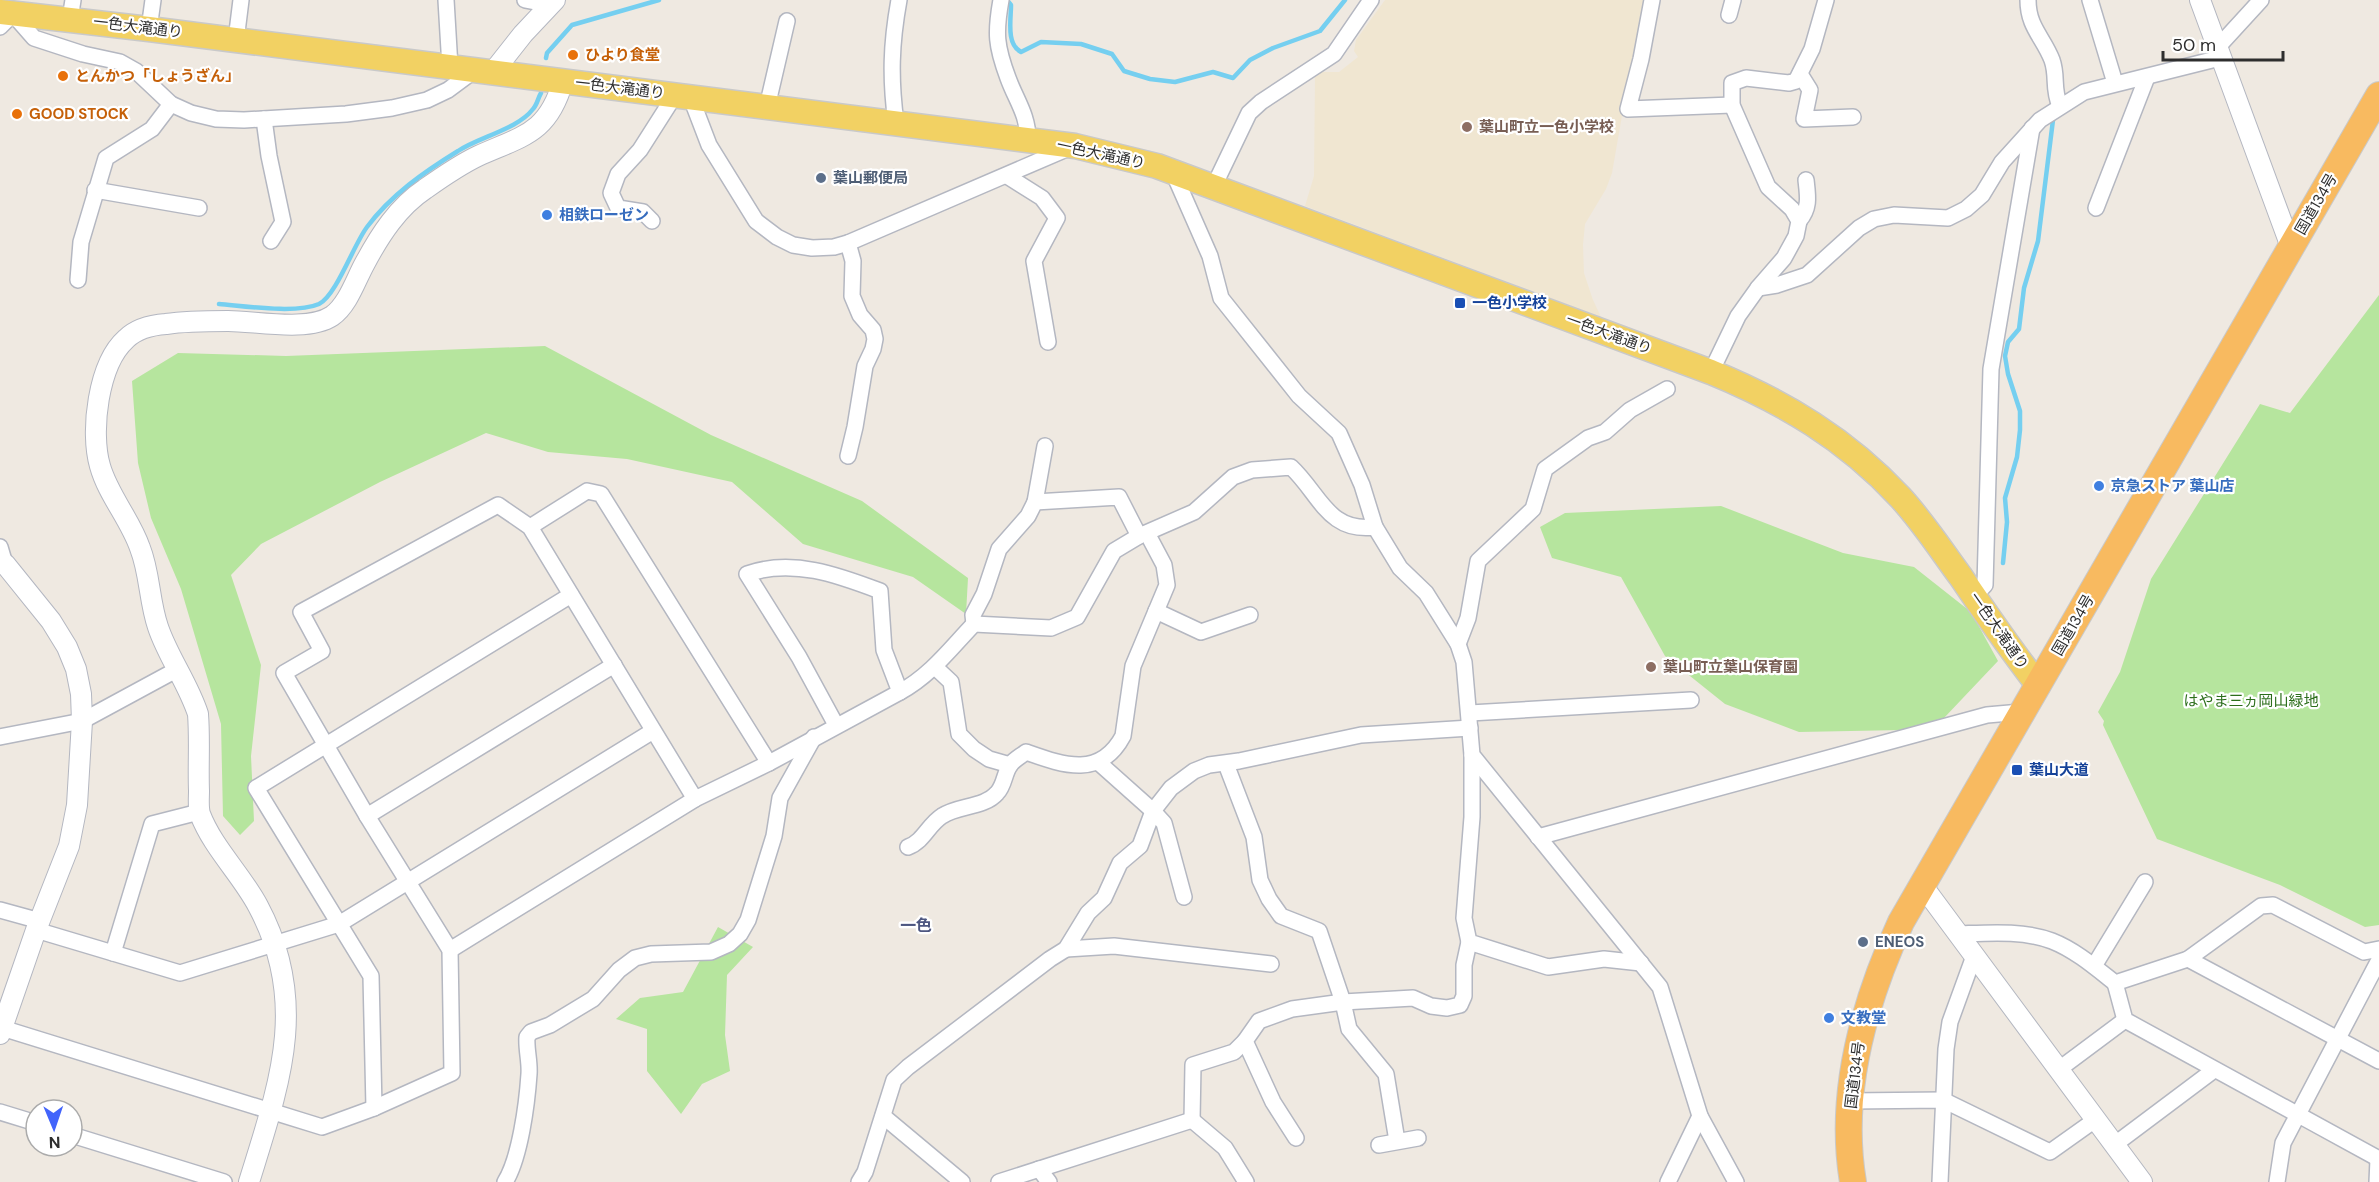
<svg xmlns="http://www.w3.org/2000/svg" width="2379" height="1182" font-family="'DM Sans','Noto Sans JP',sans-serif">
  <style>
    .education { fill: #f0e6d1 }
    .green { fill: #b6e59e }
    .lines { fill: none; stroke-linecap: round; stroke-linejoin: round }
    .stream { stroke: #75cff0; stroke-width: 4.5 }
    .minor-casing { stroke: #b4b7c1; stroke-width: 18 }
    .tertiary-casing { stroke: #b4b7c1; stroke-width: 22 }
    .primary-casing { stroke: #c9c9c9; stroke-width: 27 }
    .trunk-casing { stroke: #c9c9c9; stroke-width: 28 }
    .minor { stroke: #fff; stroke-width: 15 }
    .tertiary { stroke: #fff; stroke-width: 20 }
    .primary { stroke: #f2d163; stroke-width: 24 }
    .trunk { stroke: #f8ba60; stroke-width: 26 }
    .food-dot { fill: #e8710a; stroke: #fff; stroke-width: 2 }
    .education-dot { fill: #8d6e63; stroke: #fff; stroke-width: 2 }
    .service-dot { fill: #5c6f8a; stroke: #fff; stroke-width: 2 }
    .shop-dot { fill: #3f7fe0; stroke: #fff; stroke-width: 2 }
    .transit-dot { fill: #1a4fb4; stroke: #fff; stroke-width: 2 }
    .labels { text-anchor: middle; stroke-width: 4.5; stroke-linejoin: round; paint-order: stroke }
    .street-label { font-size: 15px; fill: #2e2e2e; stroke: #fff }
    .food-label { font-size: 15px; font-weight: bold; fill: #c56008; stroke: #fff; text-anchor: start }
    .education-label { font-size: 15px; font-weight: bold; fill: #785e54; stroke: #fff; text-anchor: start }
    .service-label { font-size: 15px; font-weight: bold; fill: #4e5e75; stroke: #fff; text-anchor: start }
    .shop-label { font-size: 15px; font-weight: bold; fill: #366cbe; stroke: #fff; text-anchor: start }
    .transit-label { font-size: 15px; font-weight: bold; fill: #164399; stroke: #fff; text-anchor: start }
    .park-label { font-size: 15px; fill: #2c6e1b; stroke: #fff }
    .neighbourhood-label { font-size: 16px; font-weight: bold; fill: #4d5680; stroke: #fff }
  </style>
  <rect width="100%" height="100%" fill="#efe9e1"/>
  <!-- education -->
  <polygon class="education" points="1385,0 1647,0 1640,63 1628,81 1612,173 1606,189 1585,224 1583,245 1584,273 1593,300 1601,317 1305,206 1314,176 1315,77 1321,72 1339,72 1358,57 1354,51 1356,40"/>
  <!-- green -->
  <g class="green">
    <polygon points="2379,295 2379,925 2365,927 2280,885 2157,839 2103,725 2104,721 2098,712 2120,672 2151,579 2260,404 2290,413"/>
    <polygon points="545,346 711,435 862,501 968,578 966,614 913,577 803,544 732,482 627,459 548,452 486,433 380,482 261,544 231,575 261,665 251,756 254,821 240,835 223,816 221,724 181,589 151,518 138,463 132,381 178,353 286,356"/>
    <polygon points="1721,506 1843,553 1914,567 1971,612 1998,661 1944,718 1902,730 1799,732 1725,704 1665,656 1621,577 1552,558 1540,527 1565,513"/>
    <polygon points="718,927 753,947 727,975 725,1035 730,1071 702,1084 681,1114 647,1071 647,1029 616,1019 640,998 683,992"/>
  </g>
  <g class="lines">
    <!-- stream -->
    <g class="stream">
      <path d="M1007,0L1011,5C1011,20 1006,44 1021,52L1041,42L1081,44L1112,54L1124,71L1150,79L1175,82L1213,72L1233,78L1250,60L1273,48L1320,31L1345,0"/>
      <polyline points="546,58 547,53 572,25 659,0"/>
      <path d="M219,304C244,306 296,314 319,304C336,296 354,244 367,227C391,195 424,172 458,151C479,137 518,129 533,109C537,105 538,98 541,93"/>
      <polyline points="2003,563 2007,522 2005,498 2017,457 2020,430 2020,411 2008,374 2005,356 2008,342 2019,329 2024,288 2038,241 2053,120"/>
    </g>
    <defs>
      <g id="minor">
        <polyline points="446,0 450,67"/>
        <polyline points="525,0 551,5"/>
        <path d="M1001,0C995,33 996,46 1008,78C1016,100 1028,115 1028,139"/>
        <polyline points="1652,0 1641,59 1628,109 1732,105"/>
        <path d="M2028,0C2028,27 2043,37 2052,60C2058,77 2052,88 2060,106"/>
        <polyline points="2090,0 2115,83"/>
        <polyline points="1729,15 1733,0"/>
        <polyline points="70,19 73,0"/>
        <polyline points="0,27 13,14 34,38 83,54 120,62 136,71 171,104 191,113 216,119 244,120 346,114 392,108 427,100 448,90 475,70"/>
        <polyline points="149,29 153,0"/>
        <polyline points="236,40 241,0"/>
        <polyline points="2217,48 2261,0"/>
        <polyline points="1800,74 1810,90 1804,119 1853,117"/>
        <polyline points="691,98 709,145 756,221 777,237 793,245 812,248 834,247 848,243 1071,147"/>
        <polyline points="767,107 787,21"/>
        <polyline points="264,119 269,156 283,222 271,241"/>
        <path d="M896,123C890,78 891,44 899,0"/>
        <polyline points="1173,172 1210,256 1221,298 1299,396 1339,433 1362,485 1375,527 1400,568 1426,593 1458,644 1464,662 1472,755 1660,987 1700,1116 1736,1182"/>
        <polyline points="1007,176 1042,198 1057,218 1034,261 1048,342"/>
        <polyline points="1214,186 1249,113 1261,102 1334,54 1371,0"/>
        <polyline points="95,190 199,208"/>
        <polyline points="2096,208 2147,77"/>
        <polyline points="652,221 643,212 618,208 611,193 618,174 640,150 675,95"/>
        <path d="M1799,221C1810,208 1808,197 1806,180"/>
        <polyline points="848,243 853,261 852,296 860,315 873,330 875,339 873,349 865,366 855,427 848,456"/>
        <polyline points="78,280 81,242 106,158 152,129 171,104"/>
        <polyline points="1758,288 1777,285 1807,275 1859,228 1874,219 1894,215 1948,218 1966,209 1982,195 2002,162 2040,120 2084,92 2220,58"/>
        <polyline points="1711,372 1738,316 1758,288 1784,258 1796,236 1799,221 1792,209 1768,187 1732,105 1732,83 1746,78 1789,83 1796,81 1812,49 1826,0"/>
        <polyline points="1035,502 1045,446"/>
        <polyline points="530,527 587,491 601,494 769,763"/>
        <polyline points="0,547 5,564"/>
        <polyline points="1974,597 1985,585 1991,369 2032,128"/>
        <polyline points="1156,611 1201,632 1250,615"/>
        <polyline points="974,624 973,615 984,594 999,549 1028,516 1035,502 1119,497 1139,536"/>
        <polyline points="1458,644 1468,618 1478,561 1533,509 1545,469 1588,438 1605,432 1630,410 1667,389"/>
        <polyline points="935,667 951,682 959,734 974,749 989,759 1010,765"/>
        <path d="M900,692C931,675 950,649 974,624L1051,628L1077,617L1114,551L1139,536L1194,512L1233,477L1252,470L1291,467C1320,494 1328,533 1375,527"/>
        <polyline points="1470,713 1691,700"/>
        <polyline points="0,737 82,721 178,669"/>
        <polyline points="1472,755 1472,817 1464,918 1469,942 1548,967 1604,959 1641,963"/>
        <polyline points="1098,762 1153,811 1164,823 1184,897"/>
        <polyline points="1226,764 1254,837 1260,880 1269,899 1281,916 1319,931 1343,1002 1292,1009 1259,1021 1245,1041 1273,1102 1296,1138"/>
        <polyline points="367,816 614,665"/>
        <polyline points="1538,837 1987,715 2021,712"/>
        <path d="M908,847C924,841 928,825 942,816C958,805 984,808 997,793C1005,785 1004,772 1011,764C1015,759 1021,756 1026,752C1063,765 1100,779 1123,736L1133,666L1167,585L1164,565L1147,533"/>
        <polyline points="0,910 40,921"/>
        <polyline points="36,930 180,973 339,924 653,731"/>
        <path d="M1958,934C1988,933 2023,930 2052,941C2075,950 2096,968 2115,983L2188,959L2261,906L2273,905L2364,952L2379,949"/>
        <polyline points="1066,949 1114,946 1271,964"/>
        <path d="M450,950L695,799L769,763L900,692L884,650L880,591C838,575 792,558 747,574L799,657L836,725"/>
        <polyline points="113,953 152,824 199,812"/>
        <polyline points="2188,959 2379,1061"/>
        <polyline points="2094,966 2145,882"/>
        <polyline points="2115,983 2125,1020 2379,1159"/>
        <polyline points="2,1028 322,1127 374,1108 452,1073 450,950 367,816 284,673 322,651 301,612 498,505 530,527 695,799"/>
        <polyline points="2058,1070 2125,1020"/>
        <polyline points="1850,1101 1943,1100 2050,1152 2095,1120"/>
        <polyline points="374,1108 371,976 256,788 571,595"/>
        <polyline points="0,1112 36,1123"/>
        <polyline points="883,1116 962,1182"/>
        <polyline points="1192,1120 1193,1065 1234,1052 1245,1041"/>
        <polyline points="72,1135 224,1182"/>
        <polyline points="1397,1141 1386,1074 1349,1029 1343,1002 1413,998 1431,1006 1447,1008 1460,1005 1464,996 1464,965 1469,942"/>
        <polyline points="1379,1145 1418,1138"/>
        <polyline points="2114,1145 2214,1070"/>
        <polyline points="1039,1169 1049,1182"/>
        <path d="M505,1182C520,1158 527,1104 529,1074C530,1062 526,1049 527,1037L531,1032L550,1025L593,999L619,970L635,958L651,954L711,952L729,944L740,934L748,920L774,836L780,798L814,737"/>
        <polyline points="859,1182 865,1172 894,1080 908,1067 1050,959 1066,949 1088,913 1104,898 1120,863 1140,846 1153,811 1171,788 1194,771 1209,765 1239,761 1361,735 1470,728"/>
        <polyline points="999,1182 1192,1120 1225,1148 1246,1182"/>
        <polyline points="1668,1182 1700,1116"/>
        <polyline points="1940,1182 1946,1049 1950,1022 1974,956"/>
        <polyline points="2277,1182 2283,1143 2379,960"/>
        <polyline points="2377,1182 2378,1159"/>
      </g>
      <g id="tertiary">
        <polyline points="2200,0 2291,247"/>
        <polyline points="493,72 523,34 555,0"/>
        <polyline points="1922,885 2142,1182"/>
        <polyline points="0,1034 36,930 69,846 77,805 82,721 81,694 76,669 67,647 51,621 5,564"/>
        <path d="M249,1182C279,1085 310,1003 258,906C241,874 213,848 200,814C198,807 199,798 199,791C198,765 200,740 198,714C188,683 168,657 158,627C149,601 150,573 140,548C130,519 108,495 100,466C90,432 98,364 126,339C136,329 152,325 166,324C186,321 208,321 228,321C256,321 308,332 332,316C348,305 356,279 365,263C380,235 398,207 425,189C442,177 459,165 478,156C522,136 548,134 563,81"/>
      </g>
      <path id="primary" d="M0,12L149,29L1075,146L1157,166L1711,372C1784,402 1846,439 1900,497C1923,522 1941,550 1961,577C1986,614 2011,650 2038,685"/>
      <path id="trunk" d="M1853,1182C1838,1093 1864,1002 1901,922L2379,95"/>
    </defs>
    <!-- minor casing -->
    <use href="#minor" class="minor-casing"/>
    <!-- tertiary casing -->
    <use href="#tertiary" class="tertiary-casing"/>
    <!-- primary casing -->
    <use href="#primary" class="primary-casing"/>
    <!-- trunk casing -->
    <use href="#trunk" class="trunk-casing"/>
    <!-- minor -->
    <use href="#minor" class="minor"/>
    <!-- tertiary -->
    <use href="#tertiary" class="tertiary"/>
    <!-- primary -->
    <use href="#primary" class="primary"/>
    <!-- trunk -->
    <use href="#trunk" class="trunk"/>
  </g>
  <!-- markers -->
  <g class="food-dot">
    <circle cx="573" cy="55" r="6"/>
    <circle cx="63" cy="76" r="6"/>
    <circle cx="17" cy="114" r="6"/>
  </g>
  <g class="education-dot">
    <circle cx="1467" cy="127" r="6"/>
    <circle cx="1651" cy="667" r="6"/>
  </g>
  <g class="service-dot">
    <circle cx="821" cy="178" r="6"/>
    <circle cx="1863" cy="942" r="6"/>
  </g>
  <g class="shop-dot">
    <circle cx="547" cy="215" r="6"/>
    <circle cx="2099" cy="486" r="6"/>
    <circle cx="1829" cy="1018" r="6"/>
  </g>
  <g class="transit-dot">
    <rect x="1454" y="297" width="12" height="12" rx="3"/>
    <rect x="2011" y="764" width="12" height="12" rx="3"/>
  </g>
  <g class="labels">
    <!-- street labels -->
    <g class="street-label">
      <text transform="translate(138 27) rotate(7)" y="5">一色大滝通り</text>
      <text transform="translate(620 88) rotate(7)" y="5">一色大滝通り</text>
      <text transform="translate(1101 154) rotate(12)" y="5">一色大滝通り</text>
      <text transform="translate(2316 204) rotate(-60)" y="5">国道134号</text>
      <text transform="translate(1609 334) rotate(20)" y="5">一色大滝通り</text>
      <text transform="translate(2073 625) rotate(-60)" y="5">国道134号</text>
      <text transform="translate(1999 631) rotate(55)" y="5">一色大滝通り</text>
      <text transform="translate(1855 1075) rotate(-83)" y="5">国道134号</text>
    </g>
    <!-- food labels -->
    <g class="food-label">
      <text x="585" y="60">ひより食堂</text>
      <text x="75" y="81">とんかつ「しょうざん」</text>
      <text x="29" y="119">GOOD STOCK</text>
    </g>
    <!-- education labels -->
    <g class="education-label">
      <text x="1479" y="132">葉山町立一色小学校</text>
      <text x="1663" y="672">葉山町立葉山保育園</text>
    </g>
    <!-- service labels -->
    <g class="service-label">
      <text x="833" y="183">葉山郵便局</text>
      <text x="1875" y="947">ENEOS</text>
    </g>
    <!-- shop labels -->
    <g class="shop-label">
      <text x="559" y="220">相鉄ローゼン</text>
      <text x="2111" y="491">京急ストア 葉山店</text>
      <text x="1841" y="1023">文教堂</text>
    </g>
    <!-- transit labels -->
    <g class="transit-label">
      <text x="1472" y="308">一色小学校</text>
      <text x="2029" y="775">葉山大道</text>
    </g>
    <!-- park labels -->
    <g class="park-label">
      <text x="2251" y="706">はやま三ヵ岡山緑地</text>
    </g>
    <!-- neighbourhood labels -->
    <g class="neighbourhood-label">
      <text x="916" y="931">一色</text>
    </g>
  </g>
  <!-- north arrow -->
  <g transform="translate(54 1128) rotate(178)"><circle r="28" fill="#ffffff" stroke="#ababab" stroke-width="1.5"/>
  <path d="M0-4.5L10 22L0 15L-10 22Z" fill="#4264fb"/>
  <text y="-9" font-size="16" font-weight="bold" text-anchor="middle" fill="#2e2e2e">N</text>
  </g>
  <!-- scale -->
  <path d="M2163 51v9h120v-9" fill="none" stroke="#2e2e2e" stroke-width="3"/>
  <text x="2172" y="51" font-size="18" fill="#2e2e2e" stroke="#ffffff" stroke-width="4.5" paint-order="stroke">50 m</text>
</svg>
